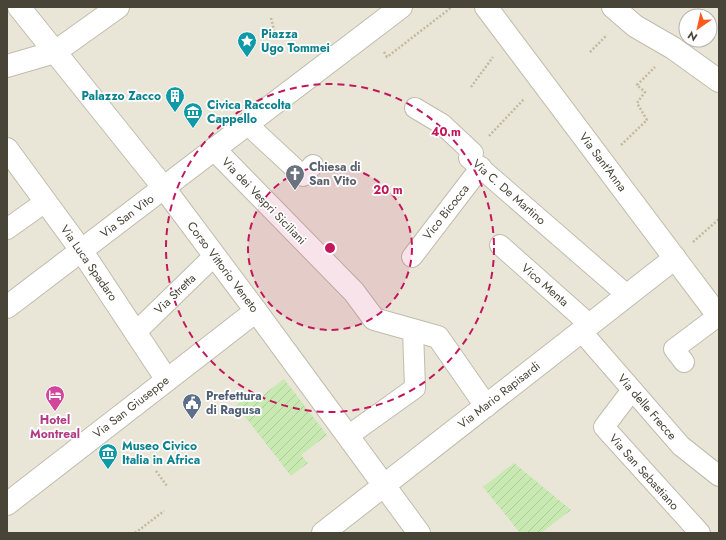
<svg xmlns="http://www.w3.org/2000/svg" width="726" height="540" font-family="Jost,sans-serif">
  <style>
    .residential { fill: #e9e6d8; fill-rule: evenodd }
    .garden { fill: url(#garden-furrows) }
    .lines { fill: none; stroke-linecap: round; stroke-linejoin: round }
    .pedestrian-casing { stroke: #c1bcac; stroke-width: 22 }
    .minor-casing { stroke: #c1bcac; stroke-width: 24 }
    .tertiary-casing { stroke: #c1bcac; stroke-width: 24 }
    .path { stroke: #c3ba9d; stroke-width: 2.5; stroke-dasharray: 2 2; stroke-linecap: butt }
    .pedestrian { stroke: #fff; stroke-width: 20 }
    .minor { stroke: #fff; stroke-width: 22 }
    .tertiary { stroke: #fff; stroke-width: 22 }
    .ring { fill: none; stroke: #c2185b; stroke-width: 2; stroke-dasharray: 7 5 }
    .labels { text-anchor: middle; stroke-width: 3.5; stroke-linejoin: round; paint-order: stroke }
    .culture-label { font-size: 12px; font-weight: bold; fill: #0d838f; stroke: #fff; text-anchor: start }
    .street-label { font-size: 12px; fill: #494438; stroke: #fff }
    .worship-label { font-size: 12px; font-weight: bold; fill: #5b616d; stroke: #fff; text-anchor: start }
    .service-label { font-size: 12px; font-weight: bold; fill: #4e5e75; stroke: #fff; text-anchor: start }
    .hotel-label { font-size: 12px; font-weight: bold; fill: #b23c85; stroke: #fff }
    .centre { fill: #c2185b; stroke: #fff; stroke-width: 2 }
    .ring-label { font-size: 12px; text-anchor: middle; font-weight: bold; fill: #c2185b; stroke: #fff; stroke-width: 3.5; stroke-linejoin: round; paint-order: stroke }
  </style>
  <defs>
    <pattern id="garden-furrows" width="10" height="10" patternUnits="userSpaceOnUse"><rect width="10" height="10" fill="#c9e9b2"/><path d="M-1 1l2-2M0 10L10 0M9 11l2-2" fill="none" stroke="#aec99a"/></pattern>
  </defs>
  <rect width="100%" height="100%" fill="#f5f3ea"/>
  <!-- residential -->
  <path class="residential" d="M7,7H719V533H7ZM686,16H710V40H686Z"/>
  <!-- garden -->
  <g class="garden">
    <polygon points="284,379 327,435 301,455 308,463 291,476 236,405 253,392 258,399"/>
    <polygon points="514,463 571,510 541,533 520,533 483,487"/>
  </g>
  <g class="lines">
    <defs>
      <g id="pedestrian">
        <polyline points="415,108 442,124 473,153 469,158 627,295"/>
        <polyline points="247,124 303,176 313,165"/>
        <polyline points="7,229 45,202"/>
        <polyline points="500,245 589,324"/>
        <polyline points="412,257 481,167"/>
        <polyline points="581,331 681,446 719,476"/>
        <polyline points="136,332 214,256"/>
        <polyline points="684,362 674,349 718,316"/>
        <polyline points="632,390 604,427 700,533"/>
        <polyline points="348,436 415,388 413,330"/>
      </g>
      <g id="minor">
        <polyline points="19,7 164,188 256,311 419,533"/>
        <polyline points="486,7 719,317"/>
        <polyline points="613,7 635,26 673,48 719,81"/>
        <polyline points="7,66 55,52 118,7"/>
        <polyline points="7,149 81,250 167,380"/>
        <polyline points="214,149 354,292 374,319 438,337 486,406"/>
        <polyline points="7,504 256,311"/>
        <polyline points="323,533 675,258"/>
      </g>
      <polyline id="tertiary" points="7,307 401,7"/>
    </defs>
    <!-- pedestrian casing -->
    <use href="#pedestrian" class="pedestrian-casing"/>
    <!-- minor casing -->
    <use href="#minor" class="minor-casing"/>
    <!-- tertiary casing -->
    <use href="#tertiary" class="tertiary-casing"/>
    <!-- path -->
    <g class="path">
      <polyline points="718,7 719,8"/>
      <polyline points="271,18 277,41"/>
      <polyline points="384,52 387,57 452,7"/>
      <polyline points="590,52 607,35"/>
      <polyline points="471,87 493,57"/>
      <polyline points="489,136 524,99"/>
      <polyline points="621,145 647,120 637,103 645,92 637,85 655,67"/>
      <polyline points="693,242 719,219"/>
      <polyline points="156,471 167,486"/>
      <polyline points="135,533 164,511"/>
    </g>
    <!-- pedestrian -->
    <use href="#pedestrian" class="pedestrian"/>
    <!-- minor -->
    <use href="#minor" class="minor"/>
    <!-- tertiary -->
    <use href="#tertiary" class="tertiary"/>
  </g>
  <!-- distance rings -->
  <circle cx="330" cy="248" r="82" fill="#c2185b" fill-opacity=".12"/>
  <g class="ring">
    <circle cx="330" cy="248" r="82"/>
    <circle cx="330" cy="248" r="164"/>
  </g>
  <!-- icons -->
  <defs>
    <symbol id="sight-pin" viewBox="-11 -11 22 30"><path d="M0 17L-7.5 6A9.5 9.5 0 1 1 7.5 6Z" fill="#0f9aa8" stroke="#fff"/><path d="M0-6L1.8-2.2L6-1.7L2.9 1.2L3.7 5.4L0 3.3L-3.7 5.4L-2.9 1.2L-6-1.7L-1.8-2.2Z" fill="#fff"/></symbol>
    <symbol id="building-pin" viewBox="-11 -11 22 30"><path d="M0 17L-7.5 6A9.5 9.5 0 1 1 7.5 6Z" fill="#0f9aa8" stroke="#fff"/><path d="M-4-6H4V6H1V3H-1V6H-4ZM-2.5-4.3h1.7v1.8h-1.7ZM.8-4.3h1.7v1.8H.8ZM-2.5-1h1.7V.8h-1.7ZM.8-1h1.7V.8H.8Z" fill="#fff"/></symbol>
    <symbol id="museum-pin" viewBox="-11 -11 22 30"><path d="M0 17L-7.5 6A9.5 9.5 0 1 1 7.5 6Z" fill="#0f9aa8" stroke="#fff"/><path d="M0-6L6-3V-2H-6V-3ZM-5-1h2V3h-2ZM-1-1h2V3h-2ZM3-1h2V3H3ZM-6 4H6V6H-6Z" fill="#fff"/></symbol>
    <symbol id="church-pin" viewBox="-11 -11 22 30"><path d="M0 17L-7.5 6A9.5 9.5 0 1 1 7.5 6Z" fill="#6b7280" stroke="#fff"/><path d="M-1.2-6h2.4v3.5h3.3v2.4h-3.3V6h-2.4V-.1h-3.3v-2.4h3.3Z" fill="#fff"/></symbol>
    <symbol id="hotel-pin" viewBox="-11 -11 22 30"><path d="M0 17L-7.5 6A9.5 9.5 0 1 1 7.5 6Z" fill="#d1479c" stroke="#fff"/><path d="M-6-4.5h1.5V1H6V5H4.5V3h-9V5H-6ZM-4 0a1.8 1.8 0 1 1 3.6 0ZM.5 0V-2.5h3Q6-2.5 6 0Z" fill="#fff"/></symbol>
    <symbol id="civic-pin" viewBox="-11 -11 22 30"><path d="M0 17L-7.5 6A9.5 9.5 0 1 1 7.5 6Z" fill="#5c6f8a" stroke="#fff"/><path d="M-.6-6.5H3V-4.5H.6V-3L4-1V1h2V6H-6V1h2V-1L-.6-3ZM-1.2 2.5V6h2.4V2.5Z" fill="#fff"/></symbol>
  </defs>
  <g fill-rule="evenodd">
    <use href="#sight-pin" x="236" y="30" width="22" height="30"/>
    <use href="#building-pin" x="164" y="85" width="22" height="30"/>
    <use href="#museum-pin" x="182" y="101" width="22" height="30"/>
    <use href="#church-pin" x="284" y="163" width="22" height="30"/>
    <use href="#hotel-pin" x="44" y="384" width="22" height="30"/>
    <use href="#civic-pin" x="181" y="392" width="22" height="30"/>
    <use href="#museum-pin" x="97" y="442" width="22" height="30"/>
  </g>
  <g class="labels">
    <!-- culture labels -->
    <g class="culture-label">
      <text x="261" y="38">Piazza<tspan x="261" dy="14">Ugo Tommei</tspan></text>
      <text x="161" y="100" text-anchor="end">Palazzo Zacco</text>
      <text x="207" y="109">Civica Raccolta<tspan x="207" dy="14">Cappello</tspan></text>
      <text x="122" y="450">Museo Civico<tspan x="122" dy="14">Italia in Africa</tspan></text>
    </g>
    <!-- street labels -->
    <g class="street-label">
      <text transform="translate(603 162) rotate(53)" y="4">Via Sant'Anna</text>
      <text transform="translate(509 192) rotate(41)" y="4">Via C. De Martino</text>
      <text transform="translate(264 201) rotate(46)" y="4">Via dei Vespri Siciliani</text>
      <text transform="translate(446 212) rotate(-52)" y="4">Vico Bicocca</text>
      <text transform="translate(127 216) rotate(-37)" y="4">Via San Vito</text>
      <text transform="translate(89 263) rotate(55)" y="4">Via Luca Spadaro</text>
      <text transform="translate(223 267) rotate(53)" y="4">Corso Vittorio Veneto</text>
      <text transform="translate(545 285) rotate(41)" y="4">Vico Menta</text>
      <text transform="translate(175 294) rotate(-44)" y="4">Via Stretta</text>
      <text transform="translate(499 395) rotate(-38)" y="4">Via Mario Rapisardi</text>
      <text transform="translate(131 407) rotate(-38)" y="4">Via San Giuseppe</text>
      <text transform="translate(647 407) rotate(49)" y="4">Via delle Frecce</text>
      <text transform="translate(644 472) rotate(48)" y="4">Via San Sebastiano</text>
    </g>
    <!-- worship labels -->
    <g class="worship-label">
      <text x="309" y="171">Chiesa di<tspan x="309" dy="14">San Vito</tspan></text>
    </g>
    <!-- service labels -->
    <g class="service-label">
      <text x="206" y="400">Prefettura<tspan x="206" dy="14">di Ragusa</tspan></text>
    </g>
    <!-- hotel labels -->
    <g class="hotel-label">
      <text x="55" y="424">Hotel<tspan x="55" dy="14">Montreal</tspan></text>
    </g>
  </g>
  <circle cx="330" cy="248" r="6" class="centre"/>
  <g class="ring-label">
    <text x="446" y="136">40 m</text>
    <text x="388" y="194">20 m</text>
  </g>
  <!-- border -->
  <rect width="726" height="540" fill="none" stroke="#494438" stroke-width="16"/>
  <!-- north arrow -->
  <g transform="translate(698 28) rotate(214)"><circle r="19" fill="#ffffff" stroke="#b6b4af"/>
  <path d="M0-3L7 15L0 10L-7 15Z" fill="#fc591a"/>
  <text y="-6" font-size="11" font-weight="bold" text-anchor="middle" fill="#494438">N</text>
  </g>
</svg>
